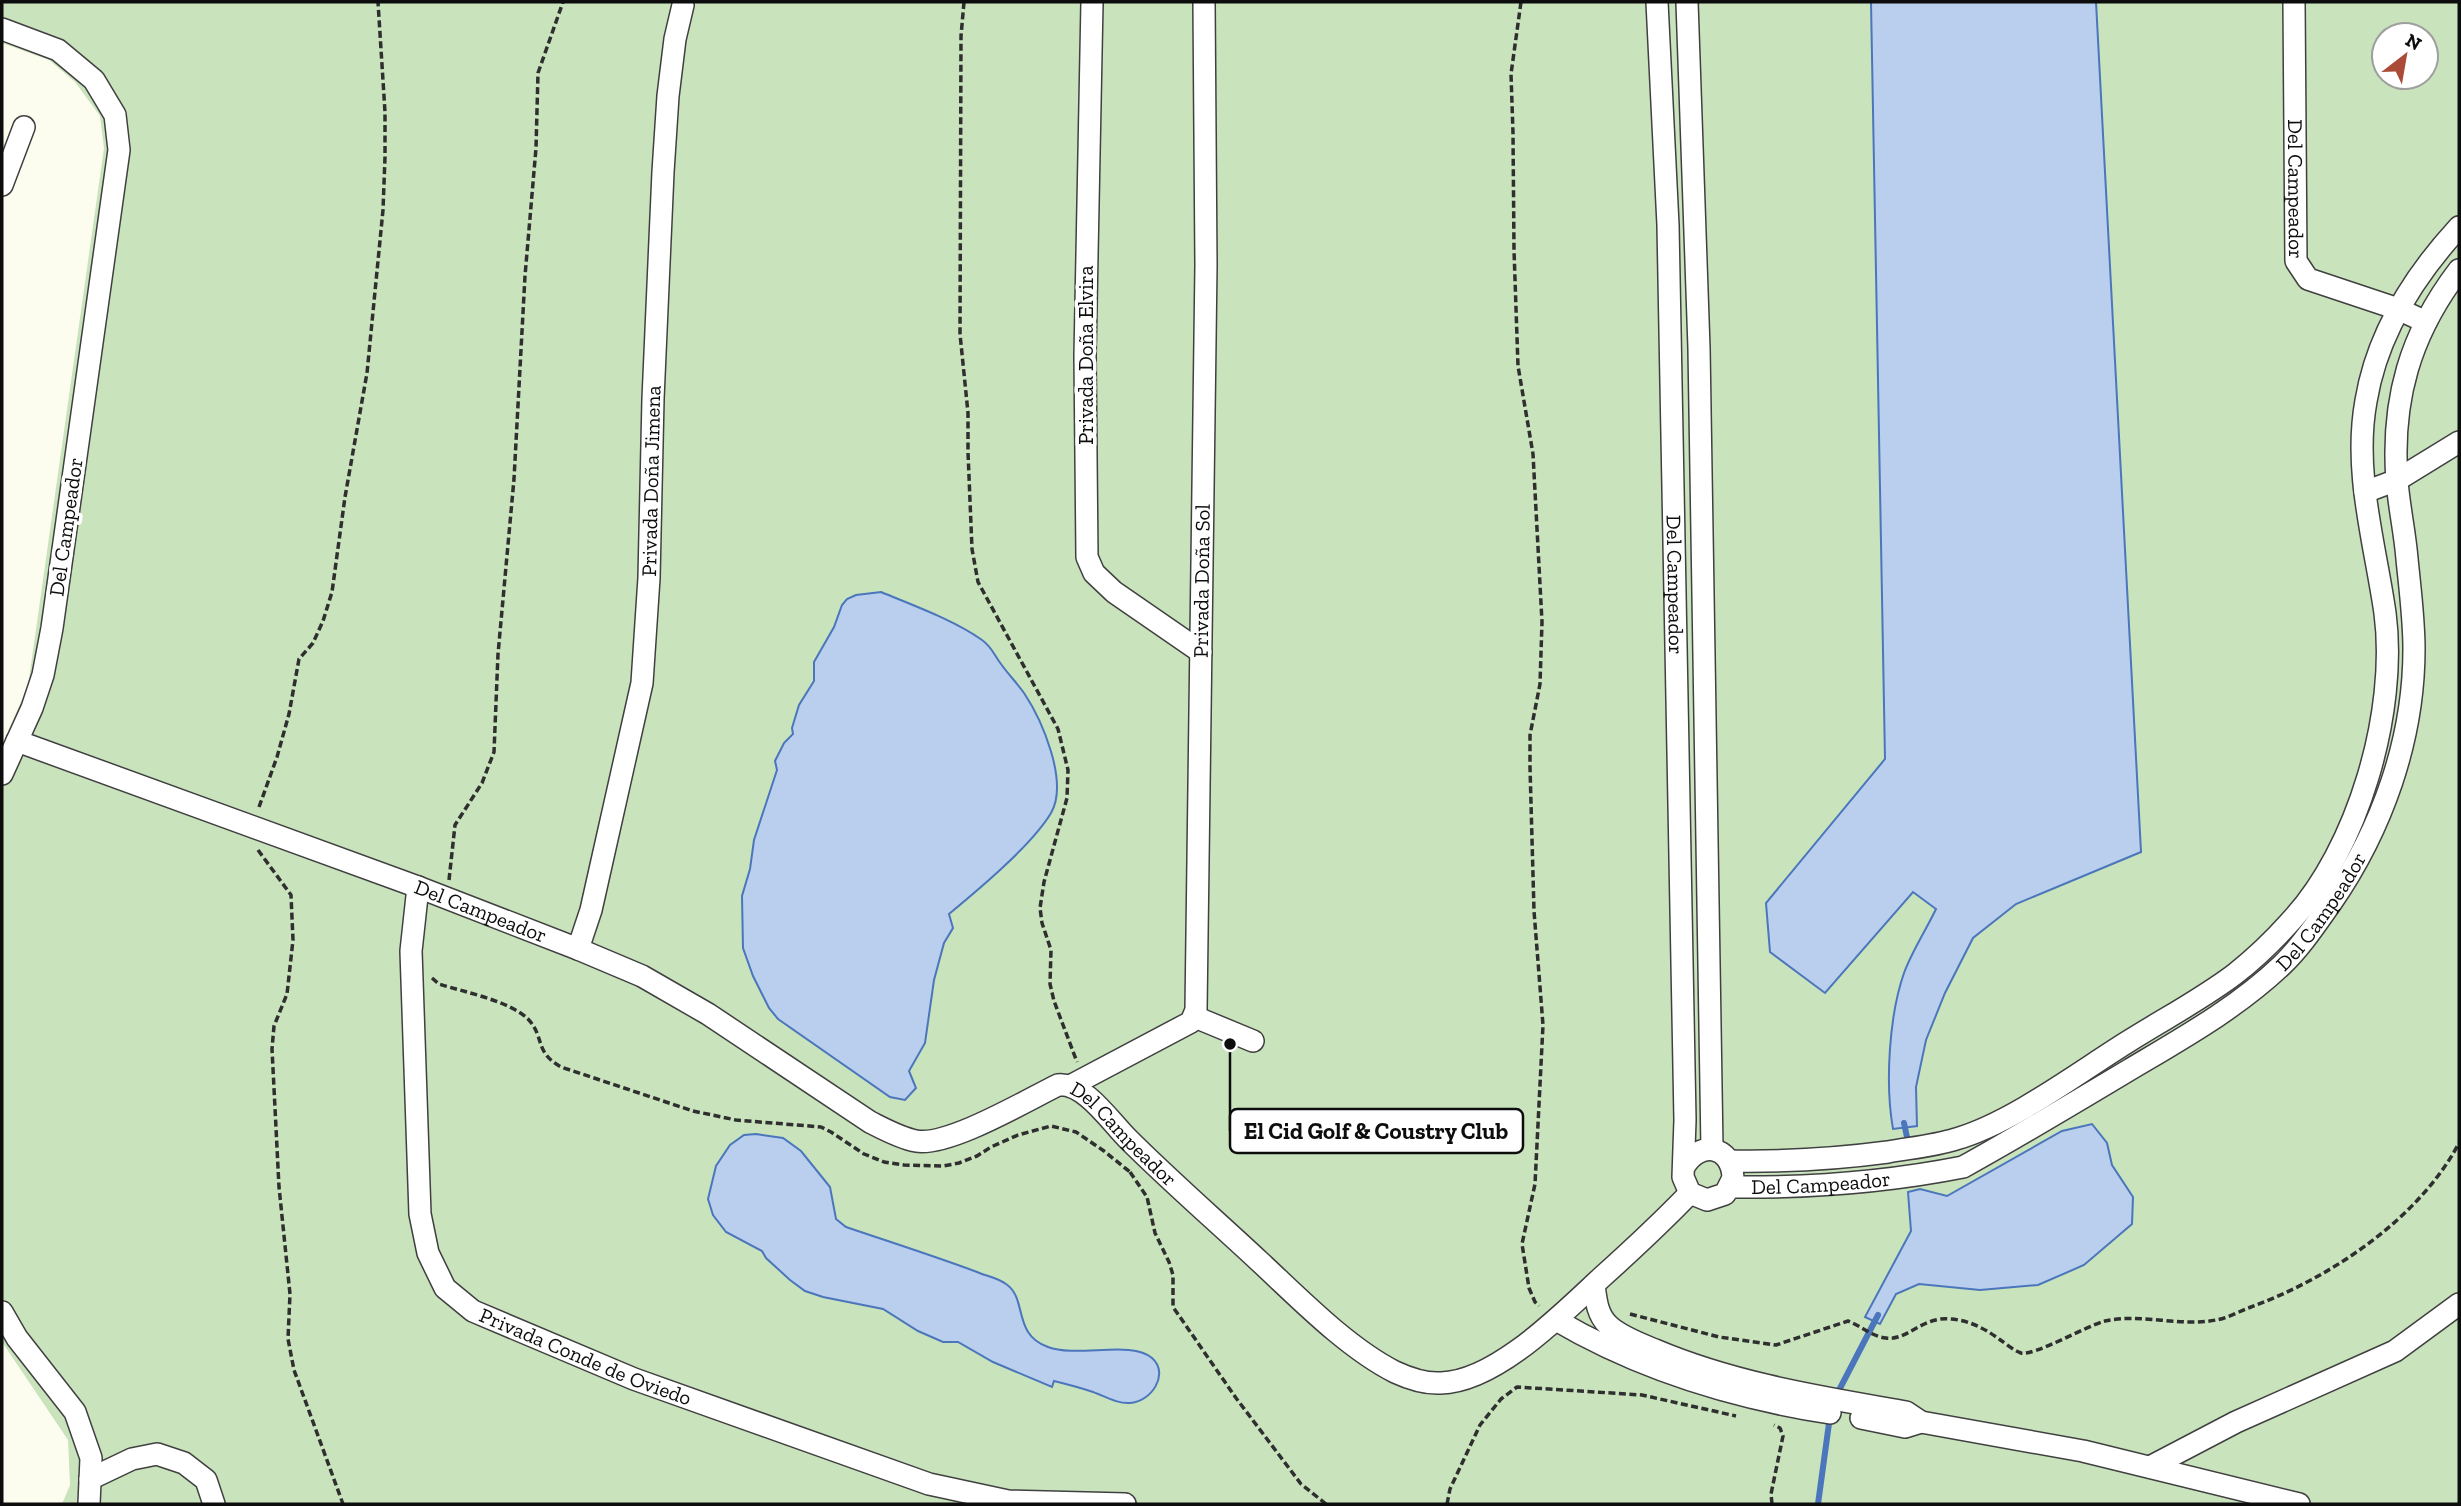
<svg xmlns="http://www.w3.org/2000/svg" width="2461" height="1506" font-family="'Zilla Slab',serif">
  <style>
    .green { fill: #c9e3bd; fill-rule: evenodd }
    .water { fill: #bacfee; stroke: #4b76bb; stroke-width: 2 }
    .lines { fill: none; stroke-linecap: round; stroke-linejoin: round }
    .stream { stroke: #4b76bb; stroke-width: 6 }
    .minor-casing { stroke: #404040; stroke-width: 24 }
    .path { stroke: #2f2f2f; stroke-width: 3.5; stroke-dasharray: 7 3.5; stroke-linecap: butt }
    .minor { stroke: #fff; stroke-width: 21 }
    .labels { text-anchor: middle; stroke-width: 7; stroke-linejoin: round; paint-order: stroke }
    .street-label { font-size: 21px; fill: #0d0d0d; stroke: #fff }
    .leader { fill: none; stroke: #0d0d0d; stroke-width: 2.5 }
    .callout-dot { fill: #0d0d0d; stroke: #fff; stroke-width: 2.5 }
    .callout { fill: #fff; stroke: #0d0d0d; stroke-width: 2.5 }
    .callout-label { font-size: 23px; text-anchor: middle; font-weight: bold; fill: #0d0d0d }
  </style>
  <rect width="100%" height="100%" fill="#fdfdef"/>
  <!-- green -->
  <path class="green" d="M2,2H2459V1504H62L70,1485L68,1440L2,1342V745L28,686L104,148L100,116L75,82L49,60L2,43ZM2384,35H2426V77H2384Z"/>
  <!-- water -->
  <g class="water">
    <path d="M1871,2H2096L2141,852L2016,904L1973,938L1945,993L1926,1040L1916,1087L1917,1126L1893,1129C1885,1084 1889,1016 1904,973C1912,951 1926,930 1936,909L1913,892L1825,993L1770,952L1766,903L1885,759Z"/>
    <path d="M881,592C912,605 954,620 982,640C992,647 994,655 1001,664C1008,674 1017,683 1024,693C1042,720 1069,782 1051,813C1032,845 978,890 949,914L953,928L944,943L934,980L925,1043L909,1071L916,1088L905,1100L890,1097L778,1019L769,1008L753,976L743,948L742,896L750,869L754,840L777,770L775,761L784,743L793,734L792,728L799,705L814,681V662L834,627L842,605L847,599L856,595Z"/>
    <polygon points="2092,1124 2107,1143 2112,1165 2133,1197 2132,1224 2084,1265 2038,1285 1980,1290 1919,1284 1896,1294 1880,1324 1865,1317 1911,1231 1908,1192 1920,1189 1947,1196 2062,1131"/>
    <path d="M756,1134L783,1138L801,1151L830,1187L836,1219L846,1227C890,1242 934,1256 977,1272C986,1276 998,1278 1006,1284C1028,1299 1012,1334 1048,1347C1077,1358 1132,1340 1152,1358C1170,1374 1151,1402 1130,1403C1116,1404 1103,1395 1090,1391C1078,1387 1066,1384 1054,1381L1052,1387L993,1362L958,1342H943L918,1331L883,1309L823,1297L805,1291L790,1280L766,1258L762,1251L726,1232L713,1215L708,1199L716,1166L730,1145L744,1135Z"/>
  </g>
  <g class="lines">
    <!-- stream -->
    <g class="stream">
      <polyline points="1904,1123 1908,1142"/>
      <polyline points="1836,1396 1878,1315"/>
      <polyline points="1818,1504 1830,1416"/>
    </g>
    <defs>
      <g id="minor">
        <polyline points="1092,2 1085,356 1087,557 1094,573 1114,592 1201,652"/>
        <path id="s1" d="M1657,2L1668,225L1685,1120L1683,1177L1690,1193L1707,1200L1725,1194L1733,1178C1732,1145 1699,1140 1684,1167"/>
        <polyline points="1687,2 1699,348 1712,1149"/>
        <path id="s2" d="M2294,2L2296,261L2308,279L2398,309L2426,322"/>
        <polyline points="2,29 58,50 94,80 115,115 119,150 52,628 43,675 32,708 2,774"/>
        <polyline points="2,185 24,127"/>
        <polyline points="2365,492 2397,480 2459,442"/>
        <path id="s3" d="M17,741L418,887L578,949L642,976L708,1014L870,1122C884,1129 900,1138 916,1141C948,1147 1027,1100 1058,1085C1084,1082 1110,1121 1127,1138C1169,1180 1215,1220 1259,1261C1299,1298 1346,1347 1395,1372C1408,1378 1426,1384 1441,1383C1496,1382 1563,1313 1602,1277C1632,1250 1662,1222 1690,1193"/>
        <path id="s4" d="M418,887L411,951L420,1214L428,1253L445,1288L473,1311L634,1379L929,1484L1008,1501L1125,1504"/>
        <path id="s5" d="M578,949L591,910L642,683L649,578L653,399L663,172L668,96L675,39L683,5"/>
        <polyline points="1195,1017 1253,1041"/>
        <path id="s6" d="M1070,1086L1191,1022L1196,1010L1206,265L1204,2"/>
        <path d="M1729,1161C1782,1162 1835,1159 1888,1152C1910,1148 1934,1146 1956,1139C2012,1123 2079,1072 2129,1041C2164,1019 2202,999 2235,974C2254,959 2273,941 2290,922C2358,850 2398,711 2385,613C2375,543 2353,472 2366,401C2377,334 2414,276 2459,227"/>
        <path id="s7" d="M1730,1187C1808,1188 1887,1182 1963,1167C2019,1136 2074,1103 2129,1070C2181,1039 2237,1008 2282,965C2301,947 2316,924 2331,903C2382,829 2414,740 2414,649C2414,619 2410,589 2407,559C2405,533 2399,507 2397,481C2391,400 2410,334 2459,270"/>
        <path d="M1594,1285C1596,1300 1597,1314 1608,1325C1619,1336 1640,1344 1655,1350C1735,1384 1821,1397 1906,1412L1921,1422L2083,1451L2299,1504"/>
        <polyline points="2,1312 17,1338 75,1412 91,1458 89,1504"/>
        <path d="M1556,1320C1641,1370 1734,1398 1830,1413"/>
        <polyline points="1861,1418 1905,1427 1921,1422"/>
        <polyline points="2150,1467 2236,1422 2395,1351 2459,1304"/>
        <polyline points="90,1479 132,1459 157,1454 184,1463 206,1480 214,1504"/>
      </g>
    </defs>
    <!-- minor casing -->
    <use href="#minor" class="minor-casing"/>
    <!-- path -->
    <g class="path">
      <polyline points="964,2 961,36 960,334 968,413 968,452 972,549 978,582 1058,729 1068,770 1067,798 1044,882 1040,908 1042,923 1051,950 1050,984 1054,1001 1077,1062"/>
      <polyline points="1521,2 1511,74 1513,133 1514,250 1518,366 1533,454 1542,622 1540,684 1530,735 1530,767 1534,911 1543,1025 1535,1184 1522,1244 1529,1288 1535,1302 1539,1306"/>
      <polyline points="259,807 277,757 289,714 299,659 313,643 323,621 332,592 345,497 367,373 383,210 385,157 385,112 378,2"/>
      <polyline points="258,850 291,895 293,940 287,994 274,1026 272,1049 279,1187 290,1294 288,1339 294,1370 343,1504"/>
      <polyline points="449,880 455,825 482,783 494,752 498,654 514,479 525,276 536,148 538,73 563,2"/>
      <path d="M432,978L439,984C464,992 510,1001 528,1019C545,1037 534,1052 561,1067L693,1111L736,1120L821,1127L831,1132L864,1154L884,1162L904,1165L943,1166L959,1163L977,1156L991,1147L1018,1135L1051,1126L1076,1132L1104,1151L1130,1172"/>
      <polyline points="1130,1172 1147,1197 1155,1233 1169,1262 1173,1275 1173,1307 1236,1398 1301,1484 1326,1504"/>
      <path d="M1630,1314L1719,1337L1776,1345L1848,1321C1861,1326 1873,1337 1886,1338C1907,1341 1923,1316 1950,1319C1968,1320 1984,1328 1999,1339C2005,1343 2013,1350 2021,1353C2035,1356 2086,1326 2105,1321C2141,1313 2180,1327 2216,1320C2228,1318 2240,1311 2251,1307C2330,1278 2419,1219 2459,1143"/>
      <polyline points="1447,1504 1450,1489 1480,1425 1501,1399 1517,1387 1642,1395 1736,1416"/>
      <polyline points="1772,1504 1771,1494 1783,1436 1780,1428 1774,1425"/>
    </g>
    <!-- minor -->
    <use href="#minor" class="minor"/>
  </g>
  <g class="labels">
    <!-- street labels -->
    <g class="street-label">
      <text dy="7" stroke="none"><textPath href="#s2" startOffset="187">Del Campeador</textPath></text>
      <text transform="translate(1086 355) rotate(-90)" y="7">Privada Doña Elvira</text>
      <text dy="7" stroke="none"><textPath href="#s5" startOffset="476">Privada Doña Jimena</textPath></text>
      <text transform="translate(66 527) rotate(-82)" y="7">Del Campeador</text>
      <text dy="7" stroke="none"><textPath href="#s6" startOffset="579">Privada Doña Sol</textPath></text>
      <text dy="7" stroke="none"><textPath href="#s1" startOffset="583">Del Campeador</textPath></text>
      <text dy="7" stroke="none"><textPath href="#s7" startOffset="679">Del Campeador</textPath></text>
      <text dy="7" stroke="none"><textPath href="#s3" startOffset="494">Del Campeador</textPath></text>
      <text dy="7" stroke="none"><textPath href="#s3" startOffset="1227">Del Campeador</textPath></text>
      <text dy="7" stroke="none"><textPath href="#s7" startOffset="91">Del Campeador</textPath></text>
      <text dy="7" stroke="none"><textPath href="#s4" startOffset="564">Privada Conde de Oviedo</textPath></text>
    </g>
  </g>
  <!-- callouts -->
  <path class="leader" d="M1230 1044L1230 1131"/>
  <circle class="callout-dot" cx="1230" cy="1044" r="7"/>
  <rect class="callout" x="1230" y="1109" width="293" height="44" rx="7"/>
  <g class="callout-label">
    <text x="1376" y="1139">El Cid Golf &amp; Coustry Club</text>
  </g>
  <!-- border -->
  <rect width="2461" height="1506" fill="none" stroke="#0d0d0d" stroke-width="7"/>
  <!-- north arrow -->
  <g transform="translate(2405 56) rotate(31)"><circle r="33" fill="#ffffff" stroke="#9e9e9e" stroke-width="2"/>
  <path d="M0-5L12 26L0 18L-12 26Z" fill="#ab4a37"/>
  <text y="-10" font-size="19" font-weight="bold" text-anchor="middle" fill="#0d0d0d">N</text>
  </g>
</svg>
